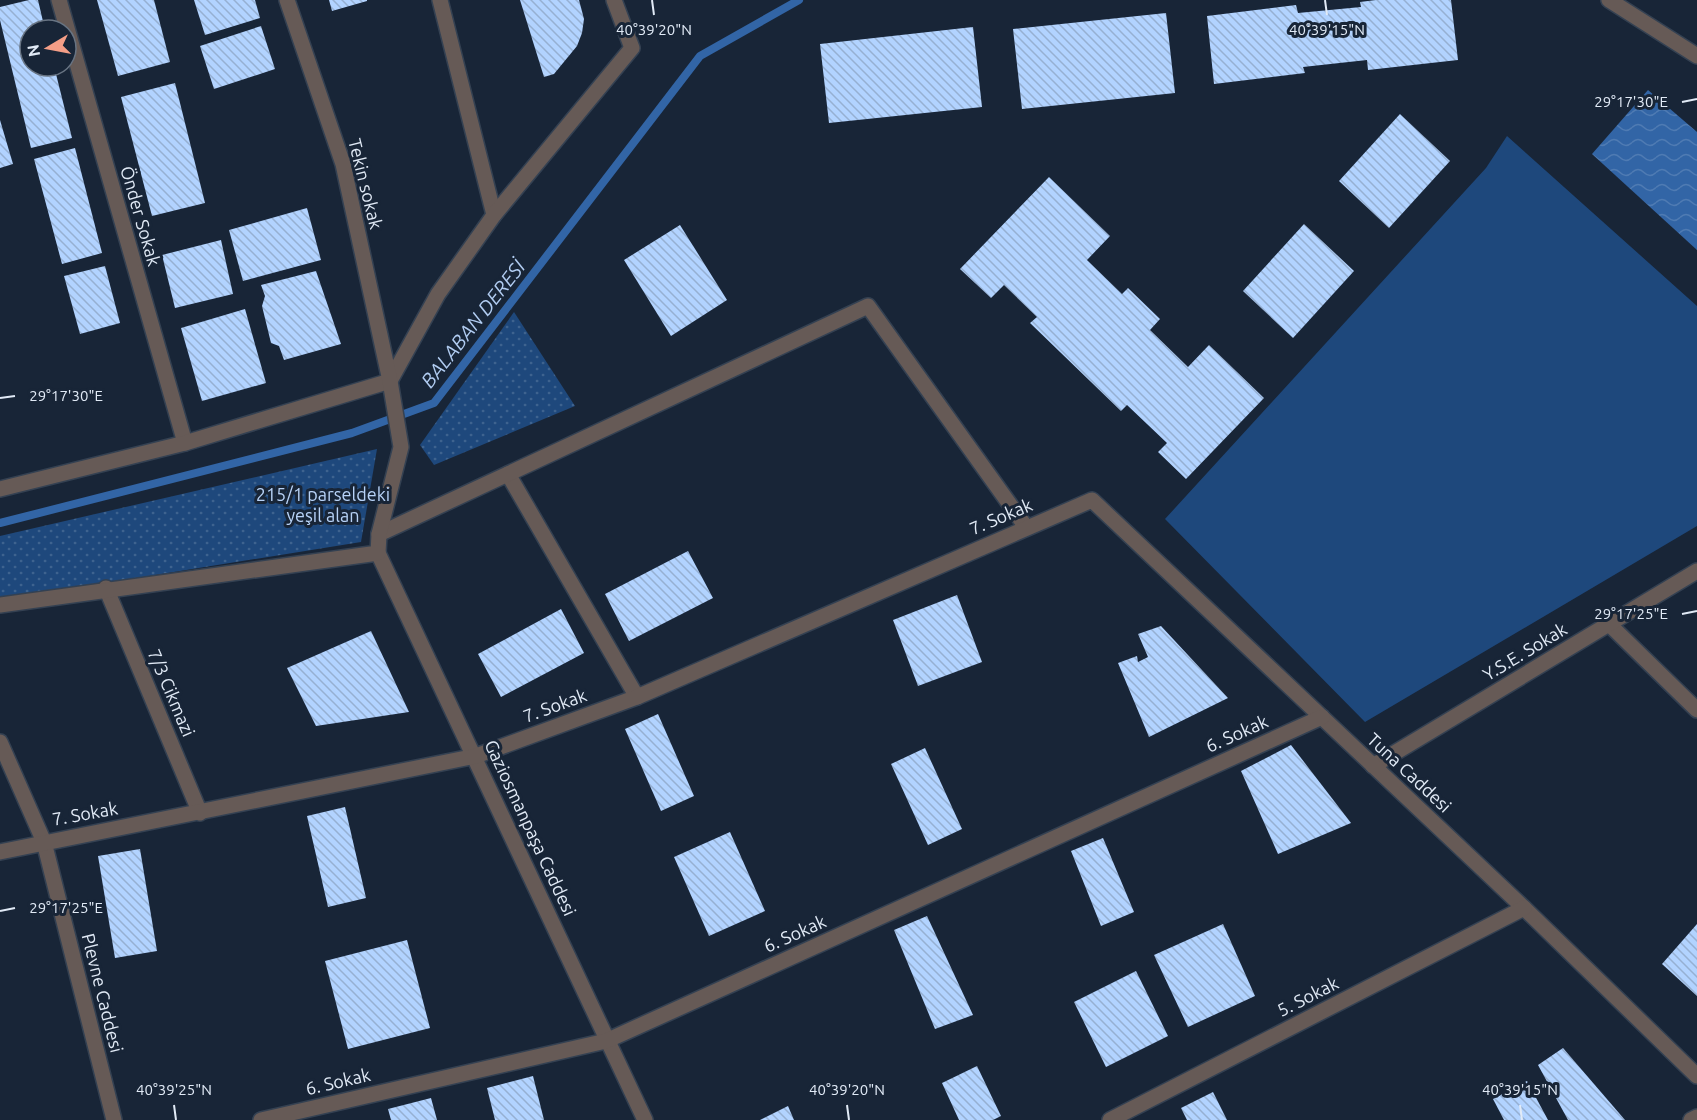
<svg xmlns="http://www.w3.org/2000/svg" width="1697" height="1120" font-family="Ubuntu,sans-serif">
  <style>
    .grass { fill: #1e487c }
    .park { fill: url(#park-dots) }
    .water { fill: url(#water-waves) }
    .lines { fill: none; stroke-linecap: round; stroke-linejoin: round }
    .stream { stroke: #3265a6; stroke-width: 8 }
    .building { fill: url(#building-back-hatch) }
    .minor-casing { stroke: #344152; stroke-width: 18 }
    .minor { stroke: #665a56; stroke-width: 15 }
    .ticks { fill: none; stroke: #e1eaf6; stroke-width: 2 }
    .labels { text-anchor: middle; stroke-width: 6; stroke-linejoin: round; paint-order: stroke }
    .street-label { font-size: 18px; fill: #e1eaf6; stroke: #182537 }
    .park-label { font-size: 18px; fill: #b7d2f7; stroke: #182537 }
    .water-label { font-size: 20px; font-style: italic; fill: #b1ccf1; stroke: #182537 }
    .ticks-label { font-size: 15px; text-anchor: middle; fill: #e1eaf6; stroke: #182537; stroke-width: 6; stroke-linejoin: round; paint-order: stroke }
  </style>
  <defs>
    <pattern id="park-dots" width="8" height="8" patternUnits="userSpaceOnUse" patternTransform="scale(1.5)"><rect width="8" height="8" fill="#1e487c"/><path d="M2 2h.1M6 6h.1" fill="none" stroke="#3e638f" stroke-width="1.8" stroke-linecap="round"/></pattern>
    <pattern id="water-waves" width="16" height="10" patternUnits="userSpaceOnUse" patternTransform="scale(1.5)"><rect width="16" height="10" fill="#3265a6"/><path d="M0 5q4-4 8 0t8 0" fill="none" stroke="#4f7bb3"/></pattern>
    <pattern id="building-back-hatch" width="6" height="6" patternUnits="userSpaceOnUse" patternTransform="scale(1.5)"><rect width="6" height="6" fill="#b2d3ff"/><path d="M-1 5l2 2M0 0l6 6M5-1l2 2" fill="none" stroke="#96b0d2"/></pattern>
  </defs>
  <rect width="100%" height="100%" fill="#182537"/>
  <!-- grass -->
  <polygon class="grass" points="1507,136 1697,306 1697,526 1365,722 1165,519 1486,168"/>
  <!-- park -->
  <g class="park">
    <polygon points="514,312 575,406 434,465 420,445"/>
    <polygon points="377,449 361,542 0,600 0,536"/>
  </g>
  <!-- water -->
  <polygon class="water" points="1648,90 1697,132 1697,250 1592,154"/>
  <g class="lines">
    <!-- stream -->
    <polyline class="stream" points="0,523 352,433 434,403 700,56 799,0"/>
  </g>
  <!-- building -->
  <g class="building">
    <polygon points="29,0 38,0 45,30 30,30 30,66 54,66 72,138 31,148 0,20 0,7"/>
    <polygon points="97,0 154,0 170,62 118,76"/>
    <polygon points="194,0 255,0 260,18 205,35"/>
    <polygon points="329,0 367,0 367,1 332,11"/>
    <polygon points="520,0 579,0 584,19 582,33 577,46 554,74 544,77"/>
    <polygon points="1376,0 1451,0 1458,60 1368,70 1367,60 1303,67 1305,73 1214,84 1207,16 1296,5 1298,13 1361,7 1360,2"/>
    <polygon points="1166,13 1175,93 1022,109 1013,29"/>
    <polygon points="261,26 275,69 214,89 200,46"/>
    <polygon points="973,27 982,107 829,123 820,44"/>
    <polygon points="175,83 205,203 152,216 121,97"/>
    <polygon points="1400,114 1450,161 1389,228 1339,181"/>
    <polygon points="0,120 13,164 0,168"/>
    <polygon points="75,148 102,253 62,264 34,159"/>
    <polygon points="1049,177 1110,236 1087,260 1122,294 1128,288 1160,319 1150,330 1188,367 1209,345 1264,398 1186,479 1158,452 1167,443 1127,405 1121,411 1030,323 1037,317 1004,285 991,298 960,269"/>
    <polygon points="307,208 321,260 243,281 229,230"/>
    <polygon points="1304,224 1354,271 1293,338 1243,291"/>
    <polygon points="680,225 727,300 671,336 624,260"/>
    <polygon points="221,240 233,294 175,308 162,255"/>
    <polygon points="105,266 120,323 80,334 64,276"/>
    <polygon points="316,271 341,344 284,360 279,346 271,343 262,306 265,296 261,285"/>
    <polygon points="245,309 266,383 202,401 181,328"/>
    <polygon points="688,551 713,598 629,641 605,594"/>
    <polygon points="957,595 982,662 918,686 893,620"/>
    <polygon points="561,609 584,653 501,697 478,654"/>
    <polygon points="1161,626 1228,698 1149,737 1118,663 1137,656 1138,662 1148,657 1138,634"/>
    <polygon points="371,631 409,712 316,726 287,668"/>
    <polygon points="658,714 694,796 661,811 625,729"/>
    <polygon points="1291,745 1351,823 1278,854 1241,771"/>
    <polygon points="925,748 962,829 928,845 891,764"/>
    <polygon points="345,807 366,898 328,907 307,816"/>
    <polygon points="730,832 765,911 709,936 674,857"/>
    <polygon points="1103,838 1134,912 1101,926 1071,851"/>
    <polygon points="140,849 157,951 115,958 98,856"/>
    <polygon points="927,916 973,1015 935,1029 894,930"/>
    <polygon points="1223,924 1255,996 1188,1027 1154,955"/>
    <polygon points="1697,924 1697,996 1662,964"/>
    <polygon points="407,940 430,1028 348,1049 325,961"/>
    <polygon points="1136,971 1168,1036 1106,1067 1074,1002"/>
    <polygon points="1563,1048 1625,1120 1568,1120 1538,1065"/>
    <polygon points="977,1066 1001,1116 993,1120 959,1120 942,1083"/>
    <polygon points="533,1076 544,1120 495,1120 487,1088"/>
    <polygon points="1527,1081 1548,1120 1504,1120 1493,1099"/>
    <polygon points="1213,1092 1227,1120 1187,1120 1181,1108"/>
    <polygon points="431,1098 437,1120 391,1120 388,1109"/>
    <polygon points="788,1106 794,1120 760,1120"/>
  </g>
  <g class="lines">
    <defs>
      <g id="minor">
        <polyline points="59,0 185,443"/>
        <polyline points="440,0 494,215"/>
        <polyline points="1609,0 1697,56"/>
        <polyline points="508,474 637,697"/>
        <polyline points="0,489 185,443 390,381 438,294 494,215 632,48 614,0"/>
        <polyline points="379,534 868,306 1026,527"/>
        <polyline points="378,553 645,1120"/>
        <polyline points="106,588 200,813"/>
        <polyline points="0,605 378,553 379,534 401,447 390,381 343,164 287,0"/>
        <polyline points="1609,624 1697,710"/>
        <polyline points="0,742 44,842 114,1120"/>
        <polyline points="1373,766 1697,571"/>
        <polyline points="0,852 476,756 637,697 1092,500 1524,908 1697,1076"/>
        <polyline points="261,1120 606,1041 1322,717"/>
        <polyline points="1110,1120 1524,908"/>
        <polyline points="1691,1120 1697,1117"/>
      </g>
    </defs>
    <!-- minor casing -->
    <use href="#minor" class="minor-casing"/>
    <!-- minor -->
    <use href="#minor" class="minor"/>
  </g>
  <!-- ticks -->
  <path class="ticks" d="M652,0L654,15M1325,0L1327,15M1682,102L1697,99M0,398L15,396M1682,614L1697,611M0,911L15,908M174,1105L176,1120M847,1105L849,1120M1520,1105L1522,1120"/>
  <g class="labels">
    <!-- street labels -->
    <g class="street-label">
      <text transform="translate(365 184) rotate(76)" y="6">Tekin sokak</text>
      <text transform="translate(140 216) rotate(74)" y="6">Önder Sokak</text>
      <text transform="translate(1001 517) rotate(-23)" y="6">7. Sokak</text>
      <text transform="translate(1525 652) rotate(-31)" y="6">Y.S.E. Sokak</text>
      <text transform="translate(171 693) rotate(67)" y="6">7/3 Cikmazi</text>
      <text transform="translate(555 706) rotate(-20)" y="6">7. Sokak</text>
      <text transform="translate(1237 734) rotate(-24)" y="6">6. Sokak</text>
      <text transform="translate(1409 773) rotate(43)" y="6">Tuna Caddesi</text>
      <text transform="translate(85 814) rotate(-10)" y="6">7. Sokak</text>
      <text transform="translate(530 828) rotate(65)" y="6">Gaziosmanpaşa Caddesi</text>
      <text transform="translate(795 934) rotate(-24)" y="6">6. Sokak</text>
      <text transform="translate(102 993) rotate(76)" y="6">Plevne Caddesi</text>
      <text transform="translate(1308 997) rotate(-27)" y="6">5. Sokak</text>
      <text transform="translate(338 1082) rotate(-13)" y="6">6. Sokak</text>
    </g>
    <!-- park labels -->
    <g class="park-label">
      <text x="323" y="501">215/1 parseldeki<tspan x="323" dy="21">yeşil alan</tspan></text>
    </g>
    <!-- water labels -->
    <g class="water-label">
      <text transform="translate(473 324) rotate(-52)" y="7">BALABAN DERESİ</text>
    </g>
  </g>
  <g class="ticks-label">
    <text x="654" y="35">40°39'20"N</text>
    <text x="1327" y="35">40°39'15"N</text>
    <text x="1631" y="107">29°17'30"E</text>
    <text x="66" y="401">29°17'30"E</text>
    <text x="1631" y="619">29°17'25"E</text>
    <text x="66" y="913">29°17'25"E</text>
    <text x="174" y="1095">40°39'25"N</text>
    <text x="847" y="1095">40°39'20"N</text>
    <text x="1520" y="1095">40°39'15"N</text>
  </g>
  <!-- north arrow -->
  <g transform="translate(48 48) rotate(260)"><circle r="28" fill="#182537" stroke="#687483" stroke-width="1.5"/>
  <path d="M0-4.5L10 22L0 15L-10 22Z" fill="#f49e87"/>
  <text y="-9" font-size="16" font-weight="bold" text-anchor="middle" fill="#e1eaf6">N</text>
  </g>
</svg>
